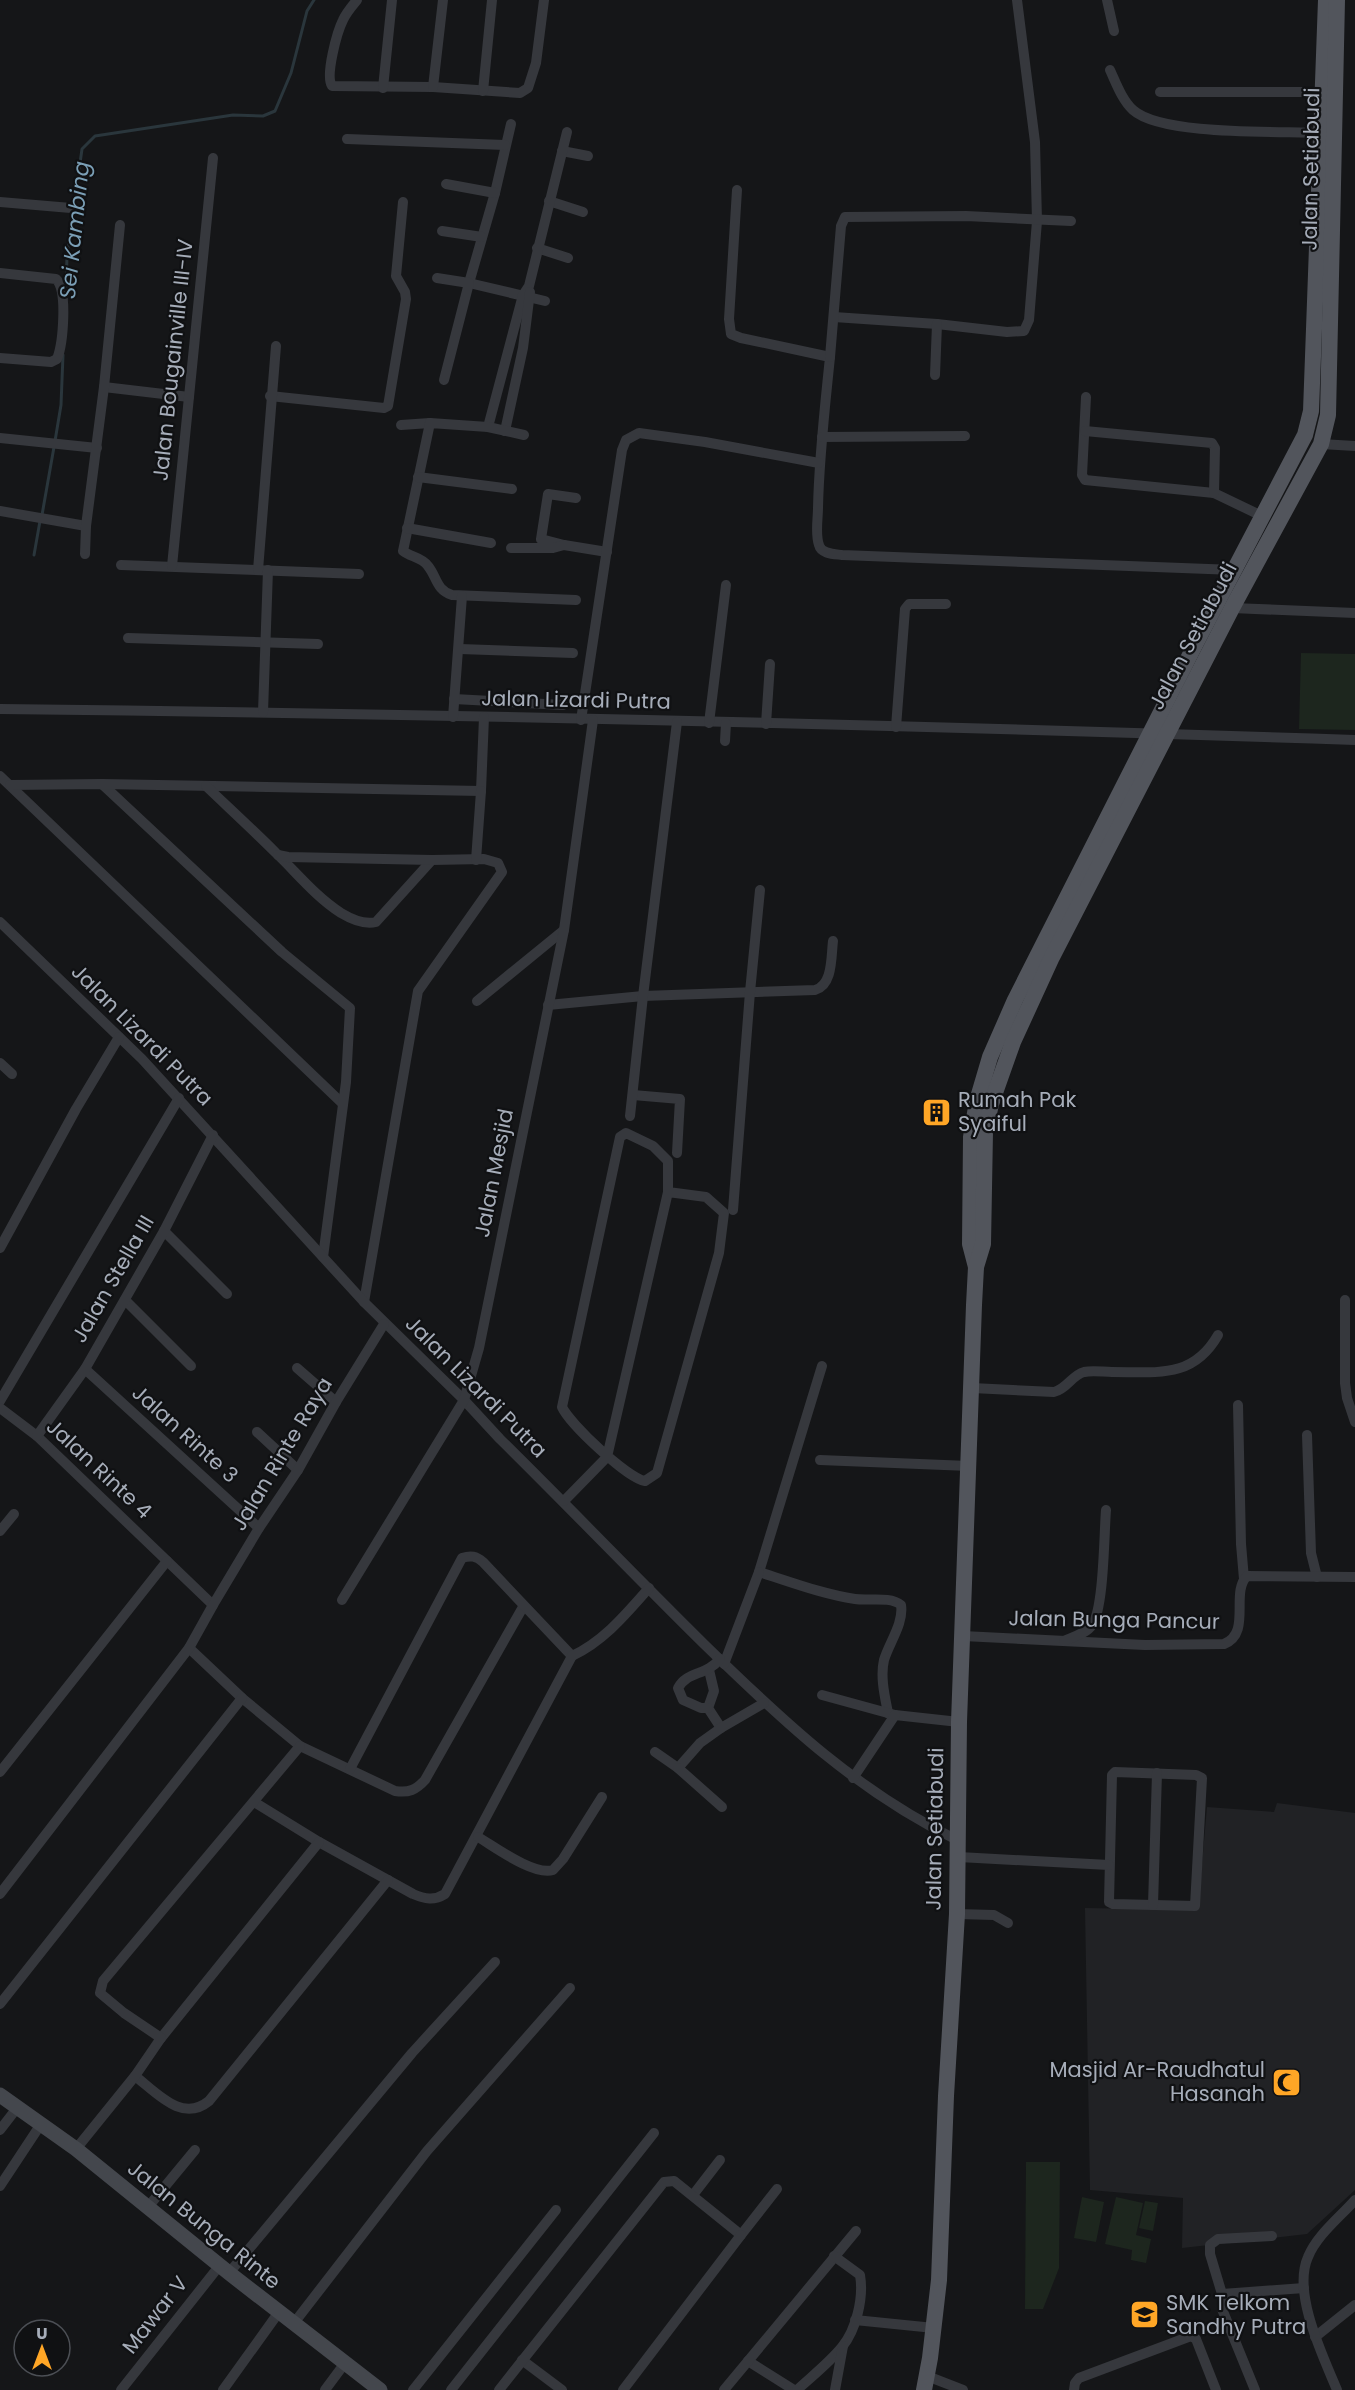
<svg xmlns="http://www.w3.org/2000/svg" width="1355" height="2390" font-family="Poppins,sans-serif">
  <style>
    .built { fill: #212225 }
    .green { fill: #1d261e }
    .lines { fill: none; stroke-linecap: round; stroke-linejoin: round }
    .stream { stroke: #2a363c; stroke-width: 3 }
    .street { stroke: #36383d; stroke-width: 10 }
    .secondary { stroke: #44474d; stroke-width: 15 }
    .primary { stroke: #52555c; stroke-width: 16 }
    .labels { text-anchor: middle; stroke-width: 4.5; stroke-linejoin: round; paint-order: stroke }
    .street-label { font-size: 21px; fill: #a6adb9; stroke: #101113 }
    .poi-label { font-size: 21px; fill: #a6adb9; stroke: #101113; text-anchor: start }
    .water-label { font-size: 22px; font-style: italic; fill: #7b9fb6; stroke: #101113 }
  </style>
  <rect width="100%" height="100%" fill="#151618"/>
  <!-- built -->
  <polygon class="built" points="1277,1803 1355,1813 1355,2190 1307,2234 1182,2248 1183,2198 1090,2190 1085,1908 1198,1910 1207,1807 1274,1812"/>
  <!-- green -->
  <g class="green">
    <polygon points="1301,653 1355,654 1355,730 1299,729"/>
    <polygon points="1026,2162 1060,2162 1059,2268 1043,2309 1025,2309"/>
    <polygon points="1082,2197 1104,2202 1096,2242 1074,2238"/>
    <polygon points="1116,2197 1143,2203 1136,2235 1151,2239 1146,2263 1131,2260 1132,2250 1105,2244"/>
    <polygon points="1145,2201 1158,2203 1153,2231 1139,2228"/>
  </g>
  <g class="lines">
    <!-- stream -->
    <g class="stream">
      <polyline points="66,291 67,256 82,149 95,136 233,115 263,116 275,111 291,73 307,11 314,0"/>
      <polyline points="55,441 61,405 63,355"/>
      <polyline points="42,515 54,447"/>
      <polyline points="34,555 40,521"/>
    </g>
    <!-- street -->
    <g class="street">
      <path d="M357,0C352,6 346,13 343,20C337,32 325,76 332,86L433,87L520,93L528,88L536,63L544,0"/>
      <polyline points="1107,0 1114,31"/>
      <path d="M1110,70C1116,83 1122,100 1133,110C1162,136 1280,131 1321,133"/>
      <polyline points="433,87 443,0"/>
      <polyline points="383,88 392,0"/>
      <polyline points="483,91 492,0"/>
      <polyline points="1160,92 1322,92"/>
      <polyline points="511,124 495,193 469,283 545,301"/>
      <polyline points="347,139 505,145"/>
      <polyline points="562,151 588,156"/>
      <polyline points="446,184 495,193"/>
      <path d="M737,190L729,319L731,334L741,338L830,357C825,407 819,457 818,508C818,519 815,534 819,545C821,554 834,554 842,555L1235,570"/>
      <polyline points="549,201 583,212"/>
      <polyline points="0,202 71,208"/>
      <polyline points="442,231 482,237"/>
      <polyline points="537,248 568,258"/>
      <path d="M0,273L56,279C68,290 63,344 57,359L51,362L0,358"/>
      <polyline points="437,278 469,283 444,380"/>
      <polyline points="834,317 937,324 1007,332 1024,331 1029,320 1037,221 1035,142 1017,0"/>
      <polyline points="830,357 841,226 845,217 966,216 1071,221"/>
      <polyline points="935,375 937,324"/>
      <polyline points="104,387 189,397"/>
      <polyline points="270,396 384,408 388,406 406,299 405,292 396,276 403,202"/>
      <polyline points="1086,397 1082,475 1085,480 1214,493 1264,517"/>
      <polyline points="401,425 430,423"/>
      <polyline points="488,427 523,295 529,286 567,132"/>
      <polyline points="505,431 523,348 530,292"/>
      <polyline points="1085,431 1212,443 1215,448 1214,493"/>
      <path d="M524,435L488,427L430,423L403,551C410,557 422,557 428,566C437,577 436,590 452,595L576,600"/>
      <polyline points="822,437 965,436"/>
      <polyline points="0,438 97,448"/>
      <polyline points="1321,444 1355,446"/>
      <polyline points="418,477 512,489"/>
      <polyline points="0,511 86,526"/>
      <polyline points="407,528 491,543"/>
      <polyline points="564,545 541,539 548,494 576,498"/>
      <polyline points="511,548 553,548 564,545 607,552"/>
      <polyline points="85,554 86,526 104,387 120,225"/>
      <polyline points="121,565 359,574"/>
      <polyline points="172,566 213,158"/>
      <polyline points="258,570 276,346"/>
      <polyline points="1232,608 1355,613"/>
      <polyline points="128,638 318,644"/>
      <polyline points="460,649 573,653"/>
      <polyline points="454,699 563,705"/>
      <path d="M0,709C452,714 904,725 1355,740"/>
      <polyline points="263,712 268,570"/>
      <polyline points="453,717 462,596"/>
      <polyline points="581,720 622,450 626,440 639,433 705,442 819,463"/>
      <polyline points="709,723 726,585"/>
      <polyline points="766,724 770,664"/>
      <polyline points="896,727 905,609 909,604 946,604"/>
      <polyline points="725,741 726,723"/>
      <polyline points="0,776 343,1104"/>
      <polyline points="102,784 282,952 350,1008 346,1082 323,1257"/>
      <polyline points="10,785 102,784 481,791 484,717"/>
      <path d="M206,786C229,808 253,830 276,853C297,873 316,897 341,913C351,919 364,925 376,922L432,860"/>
      <polyline points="278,855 288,857 432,860 484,859 498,863 502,872 418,991 364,1302"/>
      <polyline points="476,860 481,791"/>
      <path d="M0,922L142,1059L364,1302L464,1400L500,1439C569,1507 636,1577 705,1645C785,1723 858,1792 959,1841"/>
      <polyline points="477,1001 564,930"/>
      <path d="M548,1005L643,996L815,990C833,985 831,957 833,941"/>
      <polyline points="0,1063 12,1074"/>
      <polyline points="633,1095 680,1099 677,1153"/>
      <polyline points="630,1116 643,996 677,722"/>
      <polyline points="733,1210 750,992 760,890"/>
      <polyline points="164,1231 227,1294"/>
      <polyline points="0,1248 76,1109 119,1037"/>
      <polyline points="125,1300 191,1366"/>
      <polyline points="1345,1300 1345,1383 1347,1398 1355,1422"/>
      <path d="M822,1366L759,1572C791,1582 822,1594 855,1599C869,1601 890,1596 901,1605C904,1623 889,1643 884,1660C880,1677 885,1697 888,1713"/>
      <polyline points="297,1368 336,1402"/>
      <polyline points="85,1369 259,1528"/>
      <path d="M972,1388L1054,1392C1067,1389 1072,1375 1084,1372C1093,1370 1103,1372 1112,1372C1157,1372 1193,1379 1218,1335"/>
      <polyline points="0,1401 179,1098"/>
      <polyline points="1238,1405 1241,1544 1244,1579"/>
      <polyline points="0,1408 37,1436 213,1605"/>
      <polyline points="257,1432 298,1470"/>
      <polyline points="1307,1435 1311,1553 1317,1577"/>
      <polyline points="37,1436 85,1369 164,1231 213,1135"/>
      <polyline points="820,1460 969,1466"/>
      <path d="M564,1501L607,1457L668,1192V1161L653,1146L626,1133L620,1137L562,1407C570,1424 627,1478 645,1481L657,1473L719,1253L724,1213L706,1197L668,1192"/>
      <polyline points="0,1531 14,1514"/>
      <polyline points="342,1600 464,1400 479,1348 564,930 593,720"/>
      <path d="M963,1636L1145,1645L1224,1644C1252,1633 1230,1593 1247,1576L1355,1577"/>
      <path d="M1064,1641C1073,1637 1087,1633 1092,1625C1104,1609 1104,1534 1106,1510"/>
      <path d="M189,1648L242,1698L300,1746L395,1791C409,1793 416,1790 425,1780L523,1607"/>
      <polyline points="724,1664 759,1572"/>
      <polyline points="709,1670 714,1691 708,1708 721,1728"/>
      <polyline points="822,1695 895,1715 959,1722"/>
      <path d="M708,1708H701L683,1700L678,1688C687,1671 706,1676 720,1659"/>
      <polyline points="655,1752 678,1768 700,1743 721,1728 764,1703"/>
      <polyline points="678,1768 722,1807"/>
      <path d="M350,1769L462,1558C471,1555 476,1556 483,1562L572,1656"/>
      <polyline points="0,1772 167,1561"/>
      <polygon points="1115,1772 1196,1775 1202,1778 1195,1906 1113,1904 1109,1902 1112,1775"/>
      <polyline points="853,1778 895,1715"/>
      <path d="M254,1802L319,1842L413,1894C425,1899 434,1901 445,1894L572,1656C604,1641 626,1614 649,1588"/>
      <path d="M478,1837C495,1847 534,1876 553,1870L563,1859L602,1797"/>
      <polyline points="959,1857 1109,1865"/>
      <polyline points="0,1894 189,1648 213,1605 259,1528 298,1470 336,1402 384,1324"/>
      <polyline points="1153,1905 1157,1773"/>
      <polyline points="957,1914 994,1915 1008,1923"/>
      <polyline points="0,2004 242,1698"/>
      <polyline points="161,2038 319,1842"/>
      <path d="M135,2076C157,2093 182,2123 209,2101L388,1880"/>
      <polyline points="0,2130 17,2108"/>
      <polyline points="76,2149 135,2076 161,2038 124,2013 100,1993 103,1981 300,1746"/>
      <polyline points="0,2186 41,2124"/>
      <polyline points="693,2195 720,2160"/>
      <polyline points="148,2207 195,2150"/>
      <polyline points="229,2273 412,2053 495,1962"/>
      <polyline points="1222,2294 1304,2288"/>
      <polyline points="855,2320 934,2328"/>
      <polyline points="294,2323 427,2151 570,1988"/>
      <polyline points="1315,2337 1355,2305"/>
      <polyline points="522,2360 562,2390"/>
      <polyline points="748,2361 794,2390"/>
      <polyline points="927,2376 963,2390"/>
      <polyline points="121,2390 220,2265"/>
      <polyline points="223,2390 279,2312"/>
      <polyline points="325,2390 345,2363"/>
      <polyline points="413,2390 556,2210"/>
      <polyline points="451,2390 654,2133"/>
      <polyline points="499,2390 664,2182 674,2181 741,2235 777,2189"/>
      <polyline points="623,2390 741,2235"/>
      <polyline points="724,2390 856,2231"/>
      <path d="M797,2390C812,2376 829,2363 842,2347C856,2330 864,2298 860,2275L834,2256"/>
      <polyline points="835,2390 843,2346"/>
      <polyline points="1074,2390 1075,2383 1079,2378 1191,2336 1196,2339 1216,2390"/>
      <polyline points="1255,2390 1222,2309 1222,2294 1210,2254 1210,2245 1218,2239 1272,2236"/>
      <path d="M1337,2390C1323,2356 1292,2293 1308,2257C1317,2235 1339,2218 1355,2200"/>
    </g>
    <!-- secondary -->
    <polyline class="secondary" points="0,2095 76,2149 229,2273 380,2390"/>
    <!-- primary -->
    <g class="primary">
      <polyline points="976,1267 970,1244 971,1137 977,1101 990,1057 1015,1000 1195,645 1305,435 1311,411 1326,0"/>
      <polyline points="924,2390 930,2358 939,2280 946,2096 957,1914 959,1722 974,1305 976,1267 983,1244 985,1132 991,1104 1013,1042 1052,957 1232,608 1321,444 1328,415 1337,0"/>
    </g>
  </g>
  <!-- icons -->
  <defs>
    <symbol id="building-square" viewBox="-11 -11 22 22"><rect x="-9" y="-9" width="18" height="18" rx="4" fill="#ffa626" stroke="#101113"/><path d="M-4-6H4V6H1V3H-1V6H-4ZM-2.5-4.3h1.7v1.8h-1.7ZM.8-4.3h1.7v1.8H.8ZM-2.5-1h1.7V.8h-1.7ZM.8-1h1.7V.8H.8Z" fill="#111"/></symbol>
    <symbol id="mosque-square" viewBox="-11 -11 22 22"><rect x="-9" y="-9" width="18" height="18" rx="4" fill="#ffa626" stroke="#101113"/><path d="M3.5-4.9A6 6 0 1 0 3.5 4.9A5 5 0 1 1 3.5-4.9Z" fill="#111"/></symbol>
    <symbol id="school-square" viewBox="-11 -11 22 22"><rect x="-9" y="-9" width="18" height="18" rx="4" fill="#ffa626" stroke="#101113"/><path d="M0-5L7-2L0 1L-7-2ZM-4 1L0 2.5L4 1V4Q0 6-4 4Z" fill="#111"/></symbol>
  </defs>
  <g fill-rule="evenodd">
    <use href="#building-square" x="920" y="1096" width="33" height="33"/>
    <use href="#mosque-square" x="1270" y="2066" width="33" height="33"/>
    <use href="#school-square" x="1128" y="2298" width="33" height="33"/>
  </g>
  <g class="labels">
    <!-- street labels -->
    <g class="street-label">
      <text transform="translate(1311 169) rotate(-89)" y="7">Jalan Setiabudi</text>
      <text transform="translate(173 360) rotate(-84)" y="7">Jalan Bougainville III-IV</text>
      <text transform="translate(1193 636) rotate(-62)" y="7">Jalan Setiabudi</text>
      <text transform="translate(576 700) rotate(1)" y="7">Jalan Lizardi Putra</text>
      <text transform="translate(142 1035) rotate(45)" y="7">Jalan Lizardi Putra</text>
      <text transform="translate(494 1173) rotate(-79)" y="7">Jalan Mesjid</text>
      <text transform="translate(113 1279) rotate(-60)" y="7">Jalan Stella III</text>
      <text transform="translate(476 1387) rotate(45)" y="7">Jalan Lizardi Putra</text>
      <text transform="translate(185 1434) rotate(42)" y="7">Jalan Rinte 3</text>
      <text transform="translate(282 1454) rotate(-59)" y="7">Jalan Rinte Raya</text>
      <text transform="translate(99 1469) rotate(43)" y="7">Jalan Rinte 4</text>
      <text transform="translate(1114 1620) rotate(1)" y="7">Jalan Bunga Pancur</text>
      <text transform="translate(935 1829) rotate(-89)" y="7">Jalan Setiabudi</text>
      <text transform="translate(204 2225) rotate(39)" y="7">Jalan Bunga Rinte</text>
      <text transform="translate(155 2315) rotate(-52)" y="7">Mawar V</text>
    </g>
    <!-- poi labels -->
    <g class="poi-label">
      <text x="958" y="1107">Rumah Pak<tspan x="958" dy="24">Syaiful</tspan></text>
      <text x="1265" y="2077" text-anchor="end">Masjid Ar-Raudhatul<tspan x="1265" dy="24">Hasanah</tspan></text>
      <text x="1166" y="2310">SMK Telkom<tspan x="1166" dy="24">Sandhy Putra</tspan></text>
    </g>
    <!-- water labels -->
    <g class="water-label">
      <text transform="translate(74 230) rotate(-84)" y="8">Sei Kambing</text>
    </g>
  </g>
  <!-- north arrow -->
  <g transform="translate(42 2348)"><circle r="28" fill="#101113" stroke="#4c4f55" stroke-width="1.5"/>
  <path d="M0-4.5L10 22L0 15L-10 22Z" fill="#ffa626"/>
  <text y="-9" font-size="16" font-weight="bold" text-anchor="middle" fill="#a6adb9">U</text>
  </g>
</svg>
